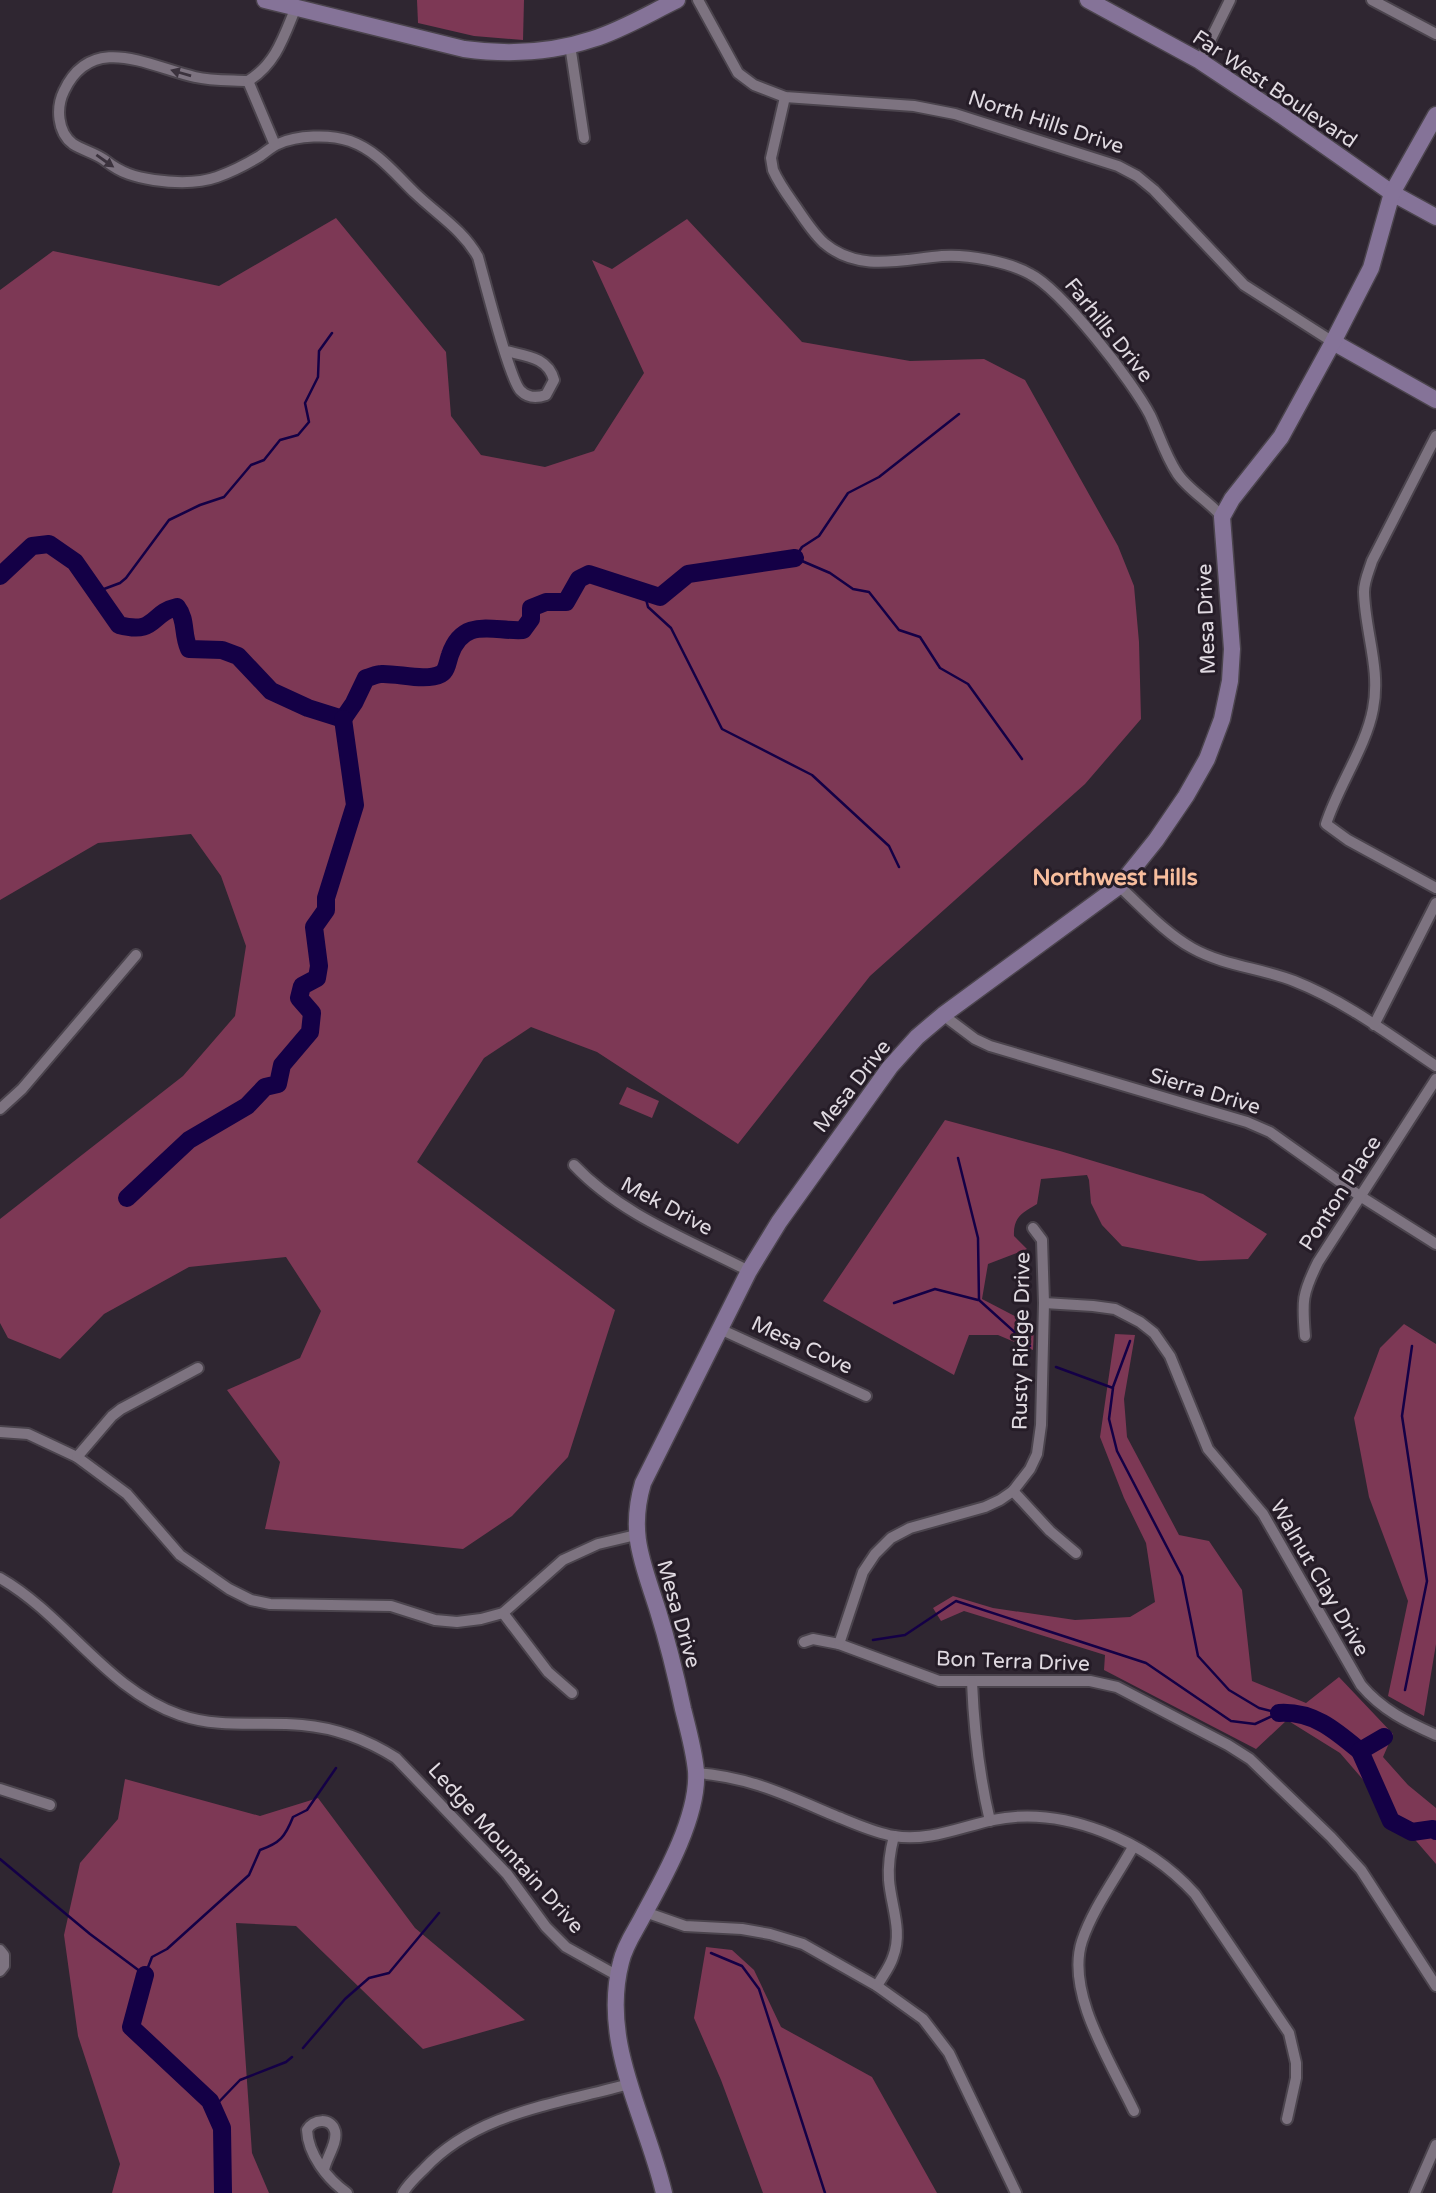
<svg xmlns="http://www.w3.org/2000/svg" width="1436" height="2193" font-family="'Varela Round',sans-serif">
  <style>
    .green { fill: #7d3855 }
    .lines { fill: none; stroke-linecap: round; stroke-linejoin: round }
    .stream { stroke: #140046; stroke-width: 2.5 }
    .river { stroke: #140046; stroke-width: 18 }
    .street-casing { stroke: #4b444d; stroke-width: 14 }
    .secondary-casing { stroke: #4b444d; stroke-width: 19 }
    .street { stroke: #7d7380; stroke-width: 10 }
    .secondary { stroke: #857398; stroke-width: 16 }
    .oneway { fill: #3b323d }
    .labels { text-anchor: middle; stroke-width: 6; stroke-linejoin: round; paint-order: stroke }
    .street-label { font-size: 21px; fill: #e0dae1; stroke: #251c27 }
    .neighbourhood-label { font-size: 23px; font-weight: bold; fill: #f7bd9d; stroke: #251c27 }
  </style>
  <rect width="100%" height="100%" fill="#2f2631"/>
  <!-- green -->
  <g class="green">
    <polygon points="417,0 524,0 523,40 474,36 418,23"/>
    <polygon points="336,218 446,352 451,416 481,455 545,467 594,451 644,373 592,260 612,269 687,219 802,342 910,361 984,359 1025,380 1118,546 1134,586 1139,642 1141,719 1085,784 870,976 738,1144 597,1052 531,1027 484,1058 417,1162 615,1310 568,1457 512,1516 463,1549 265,1529 280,1462 227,1390 300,1358 321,1311 286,1257 189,1267 104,1314 60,1359 8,1338 0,1323 0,1219 183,1076 235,1016 246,946 221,876 191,834 98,843 0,900 0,290 53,251 219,286"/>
    <polygon points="627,1087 659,1101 652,1118 619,1104"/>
    <path d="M945,1120L1060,1151L1203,1194L1267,1234L1248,1259L1199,1261L1122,1246L1102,1225L1091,1203L1089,1180L1087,1175L1041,1179L1037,1204C1022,1213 1013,1217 1014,1236L1027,1249L988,1264L982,1299L1034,1326L1033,1350L998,1335H969L954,1375L823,1301Z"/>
    <polygon points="1404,1324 1436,1344 1436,1644 1424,1716 1388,1696 1408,1601 1369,1497 1354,1418 1380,1348"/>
    <polygon points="1115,1334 1135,1335 1124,1399 1127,1437 1179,1535 1209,1541 1242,1590 1252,1681 1306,1703 1339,1677 1393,1734 1383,1757 1408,1785 1436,1808 1436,1864 1340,1753 1287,1720 1256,1749 1104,1670 1105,1655 964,1611 941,1621 933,1608 953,1596 993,1608 1075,1620 1130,1617 1155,1602 1146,1543 1124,1498 1100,1437"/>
    <polygon points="125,1779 260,1816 318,1798 415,1928 525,2020 423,2049 296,1926 236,1923 252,2153 269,2193 112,2193 120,2164 78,2036 64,1935 80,1863 118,1819"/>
    <polygon points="706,1947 732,1950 754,1970 781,2027 872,2077 937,2193 763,2193 721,2080 694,2018"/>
  </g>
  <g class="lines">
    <!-- stream -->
    <g class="stream">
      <polyline points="959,414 879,477 848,493 819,536 802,547 795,558 830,573 853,589 869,592 899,630 920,637 940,668 968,684 1022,759"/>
      <polyline points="644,591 648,607 671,628 722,729 812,775 889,846 899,867"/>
      <polyline points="96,592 120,583 126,578 169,520 200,505 224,497 251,465 264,460 280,440 298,435 309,422 305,403 318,377 319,351 332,333"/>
      <polyline points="958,1158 978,1238 979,1300 1030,1346"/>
      <polyline points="894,1303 935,1289 978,1300"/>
      <polyline points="1056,1367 1113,1388 1109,1419 1117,1451 1182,1576 1198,1656 1229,1690 1259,1708 1279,1713"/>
      <polyline points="1113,1387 1130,1341"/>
      <polyline points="873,1640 905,1635 956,1601 1146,1663 1231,1721 1255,1724 1279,1713"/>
      <polyline points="1405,1690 1427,1581 1402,1416 1412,1346"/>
      <path d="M0,1859L90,1934L145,1975L152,1957L167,1949L249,1875L260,1850C280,1843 285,1837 293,1817L307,1810L336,1768"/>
      <polyline points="711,1953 742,1966 759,1989 825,2193"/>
      <polyline points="303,2048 345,1999 369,1978 389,1973 439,1913"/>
      <polyline points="213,2108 240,2080 286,2062 292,2057"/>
    </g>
    <!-- river -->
    <g class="river">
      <path d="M0,576L32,546L49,544L75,562L119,625C157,635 150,613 177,607C187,620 182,634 189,649L222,650L238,656L271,691L308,708L343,719L354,703L366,678C371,677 376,674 381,674C398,673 425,682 441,674C447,671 448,660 450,655C463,616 494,632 523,630L531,619V608L546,602H566L579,579L589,574L660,597L688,574L795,558"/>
      <polyline points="127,1198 189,1140 247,1106 265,1087 278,1084 282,1065 310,1032 312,1013 299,998 302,986 317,978 319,966 314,927 326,910 326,898 355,805 343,719"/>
      <path d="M1279,1713C1313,1711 1335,1730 1360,1751"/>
      <polyline points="1384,1737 1360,1751 1391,1821 1412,1832 1433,1829 1436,1831"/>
      <polyline points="145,1975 131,2027 210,2101 222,2128 223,2193"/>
    </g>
    <defs>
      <g id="street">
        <polyline points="698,0 738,73 754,85 785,97 914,106 955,114 1118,166 1137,176 1154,190 1244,285 1333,342"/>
        <polyline points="1372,0 1436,34"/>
        <polyline points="570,45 584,138"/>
        <polyline points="1200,61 1230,0"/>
        <path d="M248,81C231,80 212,81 195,77C150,67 92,31 64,91C56,107 57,132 73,144C84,151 96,153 106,161C121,173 135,177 154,180C175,183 197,184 217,177C231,172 247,164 260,156C266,152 271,147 278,144C297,135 330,134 350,141C378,151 395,174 416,194C438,215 463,230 478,257C484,278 510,382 521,391C528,398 537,398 546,395L554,380C548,357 526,356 506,351"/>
        <path d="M248,81C276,64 284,36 296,7"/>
        <polyline points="248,81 275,145"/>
        <path d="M785,97L771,158L773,170C779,184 789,197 798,210C806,222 814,234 824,243C859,273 903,259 942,256C967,254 1009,262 1030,274C1062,290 1133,382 1150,415C1159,434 1165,455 1177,473C1187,489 1210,502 1222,517"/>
        <path d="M1436,436L1372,561C1369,571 1364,581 1364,592C1365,632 1381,669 1373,709C1366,747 1338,786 1326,824L1348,840L1436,888"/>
        <path d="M1119,886C1142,907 1165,933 1192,948C1224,966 1261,968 1294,981C1345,1001 1391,1036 1436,1066"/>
        <polyline points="943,1015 975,1039 990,1046 1247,1122 1270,1132 1360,1196 1436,1244"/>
        <polyline points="1374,1025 1436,903"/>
        <polyline points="0,1109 22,1089 136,955"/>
        <path d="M574,1165C621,1215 689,1240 749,1271"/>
        <path d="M1044,1303L1093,1306L1115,1309L1140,1322L1154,1333L1170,1356L1208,1449L1263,1514L1361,1685C1382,1710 1407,1722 1436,1735"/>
        <polyline points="722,1330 866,1396"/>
        <path d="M1305,1336C1302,1301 1302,1294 1318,1262L1436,1079"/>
        <polyline points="0,1432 28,1434 77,1457 127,1494 180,1555 229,1589 251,1600 270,1604 391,1606 435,1620 457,1622 481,1619 503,1613 563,1560 598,1544 636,1535"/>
        <polyline points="77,1457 112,1416 121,1409 198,1368"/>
        <polyline points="1013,1491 1050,1531 1076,1553"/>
        <path d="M0,1578C66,1616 106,1689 180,1715C220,1729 261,1721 302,1725C337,1728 366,1739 396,1758L507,1874L546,1927L566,1947L618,1976"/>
        <polyline points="503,1613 548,1672 572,1693"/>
        <polyline points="804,1642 813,1639 839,1644 939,1681 1090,1681 1117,1687 1228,1745 1250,1759 1331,1837 1361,1870 1436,1986"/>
        <polyline points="839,1644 863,1572 875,1554 891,1538 910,1528 985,1507 1000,1500 1013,1491 1030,1469 1037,1454 1041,1425 1044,1303 1042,1240 1033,1228"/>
        <path d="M972,1682C974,1730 979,1775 990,1821"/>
        <path d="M696,1773C751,1777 788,1796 838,1817C856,1824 875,1833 894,1836C927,1842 961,1827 993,1820C1064,1805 1147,1841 1195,1894L1289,2033L1296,2063V2078L1287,2119"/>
        <polyline points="0,1789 50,1805"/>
        <path d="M1133,1847C1116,1878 1093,1908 1082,1941C1065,1993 1112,2064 1134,2111"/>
        <polyline points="645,1912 685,1926 742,1929 770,1934 803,1944 877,1986 923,2019 949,2053 1016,2193"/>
        <polyline points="0,1950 4,1955 4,1966 0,1971"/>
        <path d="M877,1986C882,1977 890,1967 893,1957C903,1931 891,1906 889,1880C888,1865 890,1851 894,1836"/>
        <path d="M324,2170C326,2158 338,2143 335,2131C331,2117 313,2119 307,2130C308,2154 327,2179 347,2193"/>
        <path d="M403,2193C408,2184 417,2176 424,2169C477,2112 558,2104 629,2084"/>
        <polyline points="1415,2193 1436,2145"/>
      </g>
      <g id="secondary">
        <path d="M265,0L464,49C508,55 551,53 593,39C622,30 650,13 677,0"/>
        <polyline points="1088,0 1200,61 1281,115 1392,193 1436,217"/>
        <polyline points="1333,342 1436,400"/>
        <path d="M664,2193C646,2116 600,2043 621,1962C625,1944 636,1930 644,1914C665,1876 699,1815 696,1771C694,1750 688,1729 683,1709C676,1676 668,1643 658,1611C643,1563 628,1534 643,1483L749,1271L779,1222L890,1067L917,1037L943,1015L1119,886L1156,840L1186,796L1207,759L1222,719L1230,681L1232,649L1222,517L1232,499L1281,437L1333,342L1371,268L1392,193L1436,115"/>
      </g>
    </defs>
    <!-- street casing -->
    <use href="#street" class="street-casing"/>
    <!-- secondary casing -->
    <use href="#secondary" class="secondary-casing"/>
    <!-- street -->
    <use href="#street" class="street"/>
    <!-- secondary -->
    <use href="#secondary" class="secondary"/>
  </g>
  <!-- one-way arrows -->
  <defs><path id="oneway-solid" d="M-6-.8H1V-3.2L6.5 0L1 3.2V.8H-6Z" transform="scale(1.75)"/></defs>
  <g class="oneway">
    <use href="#oneway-solid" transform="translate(181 73) rotate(-164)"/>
    <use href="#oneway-solid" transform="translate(105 161) rotate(35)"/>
  </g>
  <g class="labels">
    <!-- street labels -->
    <g class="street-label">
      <text transform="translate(1275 89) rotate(34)" y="7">Far West Boulevard</text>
      <text transform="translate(1046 122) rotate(18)" y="7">North Hills Drive</text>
      <text transform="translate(1109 330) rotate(51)" y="7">Farhills Drive</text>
      <text transform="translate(1206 619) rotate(-92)" y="7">Mesa Drive</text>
      <text transform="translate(852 1086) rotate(-52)" y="7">Mesa Drive</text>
      <text transform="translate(1205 1091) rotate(17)" y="7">Sierra Drive</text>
      <text transform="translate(1340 1193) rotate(-57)" y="7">Ponton Place</text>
      <text transform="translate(667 1206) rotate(28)" y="7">Mek Drive</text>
      <text transform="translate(1021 1341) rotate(-89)" y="7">Rusty Ridge Drive</text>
      <text transform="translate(802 1345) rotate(25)" y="7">Mesa Cove</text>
      <text transform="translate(1320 1578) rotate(60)" y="7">Walnut Clay Drive</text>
      <text transform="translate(679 1614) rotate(74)" y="7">Mesa Drive</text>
      <text transform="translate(1013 1661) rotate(2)" y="7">Bon Terra Drive</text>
      <text transform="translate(506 1848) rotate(48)" y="7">Ledge Mountain Drive</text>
    </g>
    <!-- neighbourhood labels -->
    <g class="neighbourhood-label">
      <text x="1115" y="885">Northwest Hills</text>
    </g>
  </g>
</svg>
